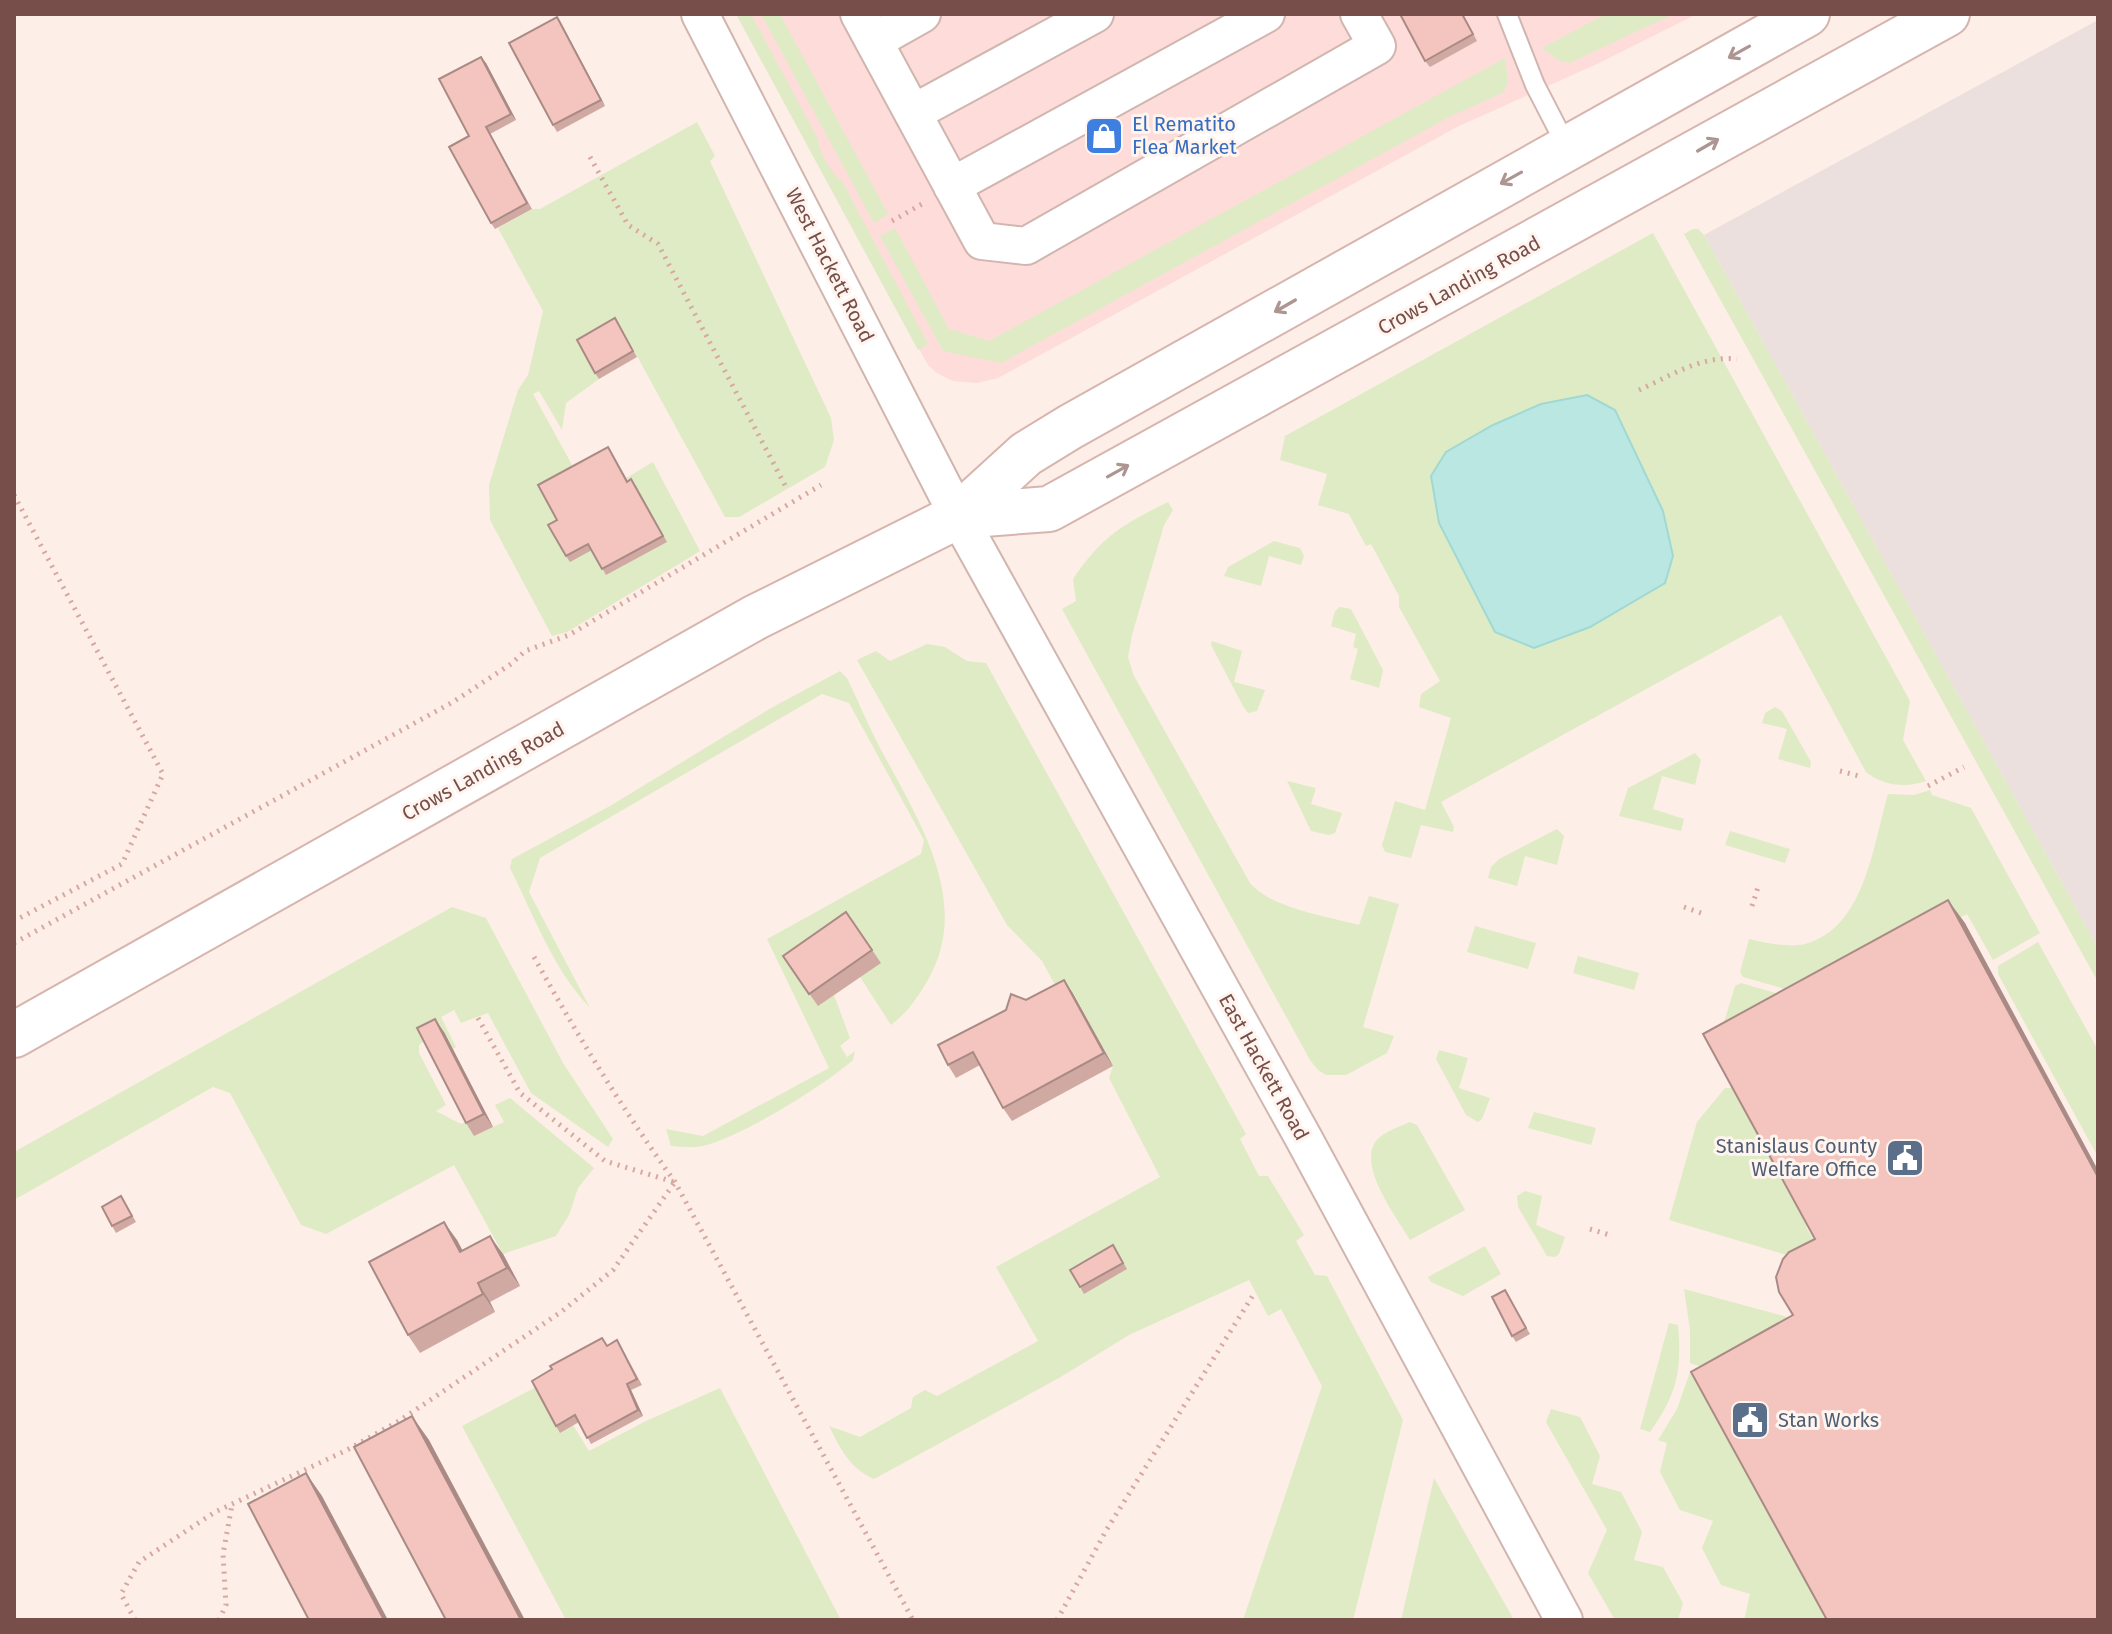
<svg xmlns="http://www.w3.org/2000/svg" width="2112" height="1634" font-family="'Fira Sans',sans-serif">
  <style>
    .commercial { fill: #fddcda }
    .industrial { fill: #ebe0dd }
    .green { fill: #dfebc4 }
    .water { fill: #bae7e2; stroke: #a0d9d3; stroke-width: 2 }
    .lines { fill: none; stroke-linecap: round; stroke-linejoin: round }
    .lane-casing { stroke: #d1b5af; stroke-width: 22 }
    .street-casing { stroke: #d1b5af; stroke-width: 40 }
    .secondary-casing { stroke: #d7b5ae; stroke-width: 48 }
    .path { stroke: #d8a7a0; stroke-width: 5; stroke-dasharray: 2 6; stroke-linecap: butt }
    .lane { stroke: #fff; stroke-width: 18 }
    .street { stroke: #fff; stroke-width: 36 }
    .secondary { stroke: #fff; stroke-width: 44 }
    .wall { fill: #d1a9a3 }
    .shaded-wall { fill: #aa8a85 }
    .building { fill: #f3c5be; stroke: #aa8a85; stroke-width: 2 }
    .oneway { stroke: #ad9592 }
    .labels { text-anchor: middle; stroke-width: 6; stroke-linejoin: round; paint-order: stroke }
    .shop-label { font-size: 20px; fill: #366cbe; stroke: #fff4ee; text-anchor: start }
    .street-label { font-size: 20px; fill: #774e4a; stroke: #fff4ee }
    .service-label { font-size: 20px; fill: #4e5e75; stroke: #fff4ee; text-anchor: end }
  </style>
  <rect width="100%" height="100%" fill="#fdeee7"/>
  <!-- commercial -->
  <polygon class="commercial" points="736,14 1697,14 1599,63 1457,127 998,378 977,383 953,381 937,373 928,365"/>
  <!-- industrial -->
  <polygon class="industrial" points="2098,20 2098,948 1704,235"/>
  <!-- green -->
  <g class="green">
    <path d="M736,14H751L818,139C819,152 831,174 842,181L928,344L918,350Z"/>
    <polygon points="761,14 780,14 888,214 874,223"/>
    <polygon points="1606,14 1674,14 1569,63 1558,60 1542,48"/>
    <polygon points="1505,58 1508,82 1504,92 1449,117 1001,363 943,351 880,236 895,228 949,329 989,341"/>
    <polygon points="697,122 715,156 710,161 831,418 834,440 825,467 739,517 725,517 620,325 582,346 599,379 566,403 562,430 539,391 533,394 576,472 632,488 626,478 653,462 700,551 567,632 552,636 490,520 489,485 518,390 528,375 543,311 498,228 532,209 540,209"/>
    <polygon points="1693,229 1698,229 1704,235 2098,948 2098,982 1684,234"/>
    <path d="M1653,233L1910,701L1903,740L1926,781C1906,788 1883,786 1866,772L1781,615L1441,802L1454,827L1453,832L1421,825L1411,858L1385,852L1382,845L1395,801L1425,810L1451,718L1419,707L1421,694L1440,681L1399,607V596L1371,544L1366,546L1349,514L1318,505L1327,474L1280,460L1285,436Z"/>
    <path d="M1168,502L1173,510L1164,525L1132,635L1128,657L1134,676L1250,883C1271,908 1327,916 1359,925L1369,896L1399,904L1363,1027L1394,1036L1387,1053L1346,1075H1326L1318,1070L1310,1060L1062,609L1076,601L1073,579C1103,535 1122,525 1168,502Z"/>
    <polygon points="1274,541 1300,548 1304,556 1301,565 1269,556 1261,586 1224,576 1228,567"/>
    <polygon points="1340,607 1351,609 1383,670 1379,688 1350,679 1358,649 1353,647 1356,634 1331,626 1335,611"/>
    <polygon points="1212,641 1242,651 1234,682 1265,690 1257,711 1248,713 1243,706 1211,645"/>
    <path d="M927,644L945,647L967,661L986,663L1246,1134L1240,1139L1259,1176H1268L1304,1235L1296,1241L1315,1275L1327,1276L1403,1420L1353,1620H1243L1322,1386L1281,1309L1268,1316L1249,1280L1129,1335L1059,1378L874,1479C850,1469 840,1448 829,1426L860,1437L911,1408L913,1397L925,1390L937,1396L1038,1341L996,1267L1160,1177L1109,1078L1113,1066L1056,987L1042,961L1007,925L857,660L876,651L890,661Z"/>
    <path d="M840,671L847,678C858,700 867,723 878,744C915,815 973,898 929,978C918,997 908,1012 891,1025L860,977L834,995L850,1038L840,1046L847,1057L855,1051L853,1060C825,1085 738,1139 702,1146C693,1148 681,1147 671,1146L666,1129L703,1136L829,1068L767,939L921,854L924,840L849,703L822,694L540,858L529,892L590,1008C553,969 534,916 510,868L512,859L610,806L771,708Z"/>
    <polygon points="1775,707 1782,711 1811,762 1810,768 1778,759 1787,729 1762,723 1765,713"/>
    <polygon points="1695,753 1701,760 1695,785 1662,776 1653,809 1684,819 1681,831 1619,816 1628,788"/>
    <polygon points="1287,781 1316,788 1311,804 1342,813 1335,833 1329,835 1311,831"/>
    <path d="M1930,790L1932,795L1971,808L2040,933L1993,960L1967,914L1915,942L1824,1000L1743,977L1740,972L1749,939C1766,943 1788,948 1805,944C1865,928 1873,845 1888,794L1914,795Z"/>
    <polygon points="1557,829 1564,836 1557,865 1525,856 1517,886 1488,878 1491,867 1499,859"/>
    <polygon points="1730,831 1790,849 1785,863 1725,845"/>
    <polygon points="452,907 486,918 563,1063 613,1139 608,1147 531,1093 488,1013 461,1023 454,1010 441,1017 456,1047 453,1049 425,1040 419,1045 419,1053 446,1105 436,1111 461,1124 467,1121 475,1135 504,1122 495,1105 510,1098 594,1168 578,1188 569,1215 556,1236 503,1254 454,1165 326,1234 301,1225 230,1093 213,1087 14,1200 14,1152"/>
    <polygon points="1475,926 1536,943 1528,969 1467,952"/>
    <polygon points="2038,942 2098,1050 2098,1157 1998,974 1998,966"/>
    <polygon points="1578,956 1639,973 1634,990 1573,973"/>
    <polygon points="1741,983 1807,1002 1715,1052 1735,986"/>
    <polygon points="1439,1050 1468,1058 1459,1088 1490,1098 1482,1119 1478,1122 1466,1115 1436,1059"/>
    <polygon points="1725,1088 1732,1088 1810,1224 1806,1227 1822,1254 1810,1262 1669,1220 1697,1122"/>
    <polygon points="1534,1112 1596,1128 1591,1145 1528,1128"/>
    <path d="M1410,1122L1417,1125L1465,1210L1410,1240C1397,1217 1357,1166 1376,1141C1383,1132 1399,1127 1410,1122Z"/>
    <polygon points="1525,1191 1542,1196 1536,1225 1565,1237 1559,1254 1555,1257 1547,1256 1518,1207 1517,1196"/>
    <polygon points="1485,1246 1501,1274 1463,1296 1431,1282 1428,1277"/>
    <polygon points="1684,1289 1798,1320 1727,1375 1690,1363 1690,1330"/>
    <path d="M1669,1323L1678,1325C1682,1372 1677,1393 1650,1432L1640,1429Z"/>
    <polygon points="1690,1372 1711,1380 1830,1620 1744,1620 1750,1594 1721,1585 1702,1548 1713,1521 1680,1510 1660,1472 1667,1443 1658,1440 1677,1409"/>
    <polygon points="536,1387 573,1425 589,1451 646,1421 720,1388 841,1620 566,1620 462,1426"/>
    <polygon points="1551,1409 1580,1417 1600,1456 1592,1484 1621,1492 1642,1532 1634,1560 1663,1567 1683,1603 1678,1620 1615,1620 1588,1573 1607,1530 1546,1422"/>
    <polygon points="1434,1478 1514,1620 1401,1620"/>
  </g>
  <!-- water -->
  <polygon class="water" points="1587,395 1615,410 1663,511 1673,556 1665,583 1590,627 1534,648 1495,632 1439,523 1431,476 1446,452 1493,425 1541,404"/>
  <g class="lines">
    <defs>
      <polyline id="lane" points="1507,14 1535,85 1567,147"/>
      <g id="street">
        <polyline points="700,14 958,516 1304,1139 1564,1620"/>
        <polyline points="859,14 982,241 1026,246 1377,46 1359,14"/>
        <polyline points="874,41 922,14"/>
        <polyline points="913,113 1095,14"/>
        <polyline points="952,186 1266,14"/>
      </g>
      <g id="secondary">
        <polyline points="958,516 1049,509 1947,14"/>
        <polyline points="14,1035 756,617 958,516 1026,454 1070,427 1807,14"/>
      </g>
    </defs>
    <!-- lane casing -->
    <use href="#lane" class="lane-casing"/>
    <!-- street casing -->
    <use href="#street" class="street-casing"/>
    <!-- secondary casing -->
    <use href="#secondary" class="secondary-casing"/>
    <!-- path -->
    <g class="path">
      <polyline points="590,157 628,225 658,244 787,489"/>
      <polyline points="892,221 922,204"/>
      <path d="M1639,390C1670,376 1702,355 1737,359"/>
      <polyline points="14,495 163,774 122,864 14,921"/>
      <polyline points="1840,771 1859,776"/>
      <polyline points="1928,786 1964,767"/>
      <polyline points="1752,906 1759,884"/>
      <polyline points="1684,907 1704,914"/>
      <polyline points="14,943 453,702 511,664 525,651 569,635 821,485"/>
      <path d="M534,957C577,1035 623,1110 675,1182L913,1620"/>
      <polyline points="478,1018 520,1093 605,1161 674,1182"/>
      <polyline points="1590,1229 1613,1236"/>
      <polyline points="135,1620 121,1594 139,1562 215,1512 345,1451 399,1421 561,1312 613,1270 675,1182"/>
      <polyline points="219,1620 226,1605 223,1554 232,1505"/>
      <polyline points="1057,1620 1107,1529 1255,1292"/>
    </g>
    <!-- lane -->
    <use href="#lane" class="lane"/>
    <!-- street -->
    <use href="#street" class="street"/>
    <!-- secondary -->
    <use href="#secondary" class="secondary"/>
  </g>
  <!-- wall -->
  <g class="wall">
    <polygon points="1463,14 1477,41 1430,67 1425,61"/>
    <polygon points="557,17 605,106 557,132 553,125"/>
    <polygon points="486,63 516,120 490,134 532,209 495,229 491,223 469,136"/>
    <polygon points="615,318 637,357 599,379 595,373"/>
    <polygon points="612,453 628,481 636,486 667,542 606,575 592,550 570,562 566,556 557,520"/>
    <polygon points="846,912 881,963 818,1006 783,956"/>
    <polygon points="1072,992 1113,1066 1012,1121 1003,1108 980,1065 956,1078 948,1065"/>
    <polygon points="444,1032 493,1127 474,1136 466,1123"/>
    <polygon points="121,1196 136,1222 116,1233 112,1226"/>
    <polygon points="444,1222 462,1250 503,1254 520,1286 490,1302 495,1312 420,1353 408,1335"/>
    <polygon points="1113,1245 1127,1269 1084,1294 1080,1287"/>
    <polygon points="1505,1290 1530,1334 1516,1342 1512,1336"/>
    <polygon points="607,1346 621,1347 642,1385 631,1390 643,1416 591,1444 579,1422 560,1433 556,1426"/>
  </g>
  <!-- shaded-wall -->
  <g class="shaded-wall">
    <polygon points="557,17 561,23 605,106 601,100"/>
    <polygon points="481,57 486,63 516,120 511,114"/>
    <polygon points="1948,900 1965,923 2098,1170 2098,1177"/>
    <polygon points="1064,980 1072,992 1113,1066 1104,1053"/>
    <polygon points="435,1019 444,1032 493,1127 484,1114"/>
    <polygon points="444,1222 457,1240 473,1270 460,1252"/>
    <polygon points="490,1236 503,1254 520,1286 507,1268"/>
    <polygon points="478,1283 490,1302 495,1312 483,1294"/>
    <polygon points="627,1384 631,1390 643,1416 638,1410"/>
    <polygon points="412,1416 429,1440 525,1620 521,1620"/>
    <polygon points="306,1473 322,1496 388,1620 384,1620"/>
  </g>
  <!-- building -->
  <g class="building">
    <polygon points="1400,14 1462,14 1473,34 1425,61"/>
    <polygon points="557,17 601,100 553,125 509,43"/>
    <polygon points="481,57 511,114 486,127 527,203 491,223 449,147 469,136 439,79"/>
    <polygon points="615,318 633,351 595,373 577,340"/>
    <polygon points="608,447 627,482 631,479 663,536 602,569 588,544 566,556 548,525 557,520 538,485"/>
    <polygon points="1948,900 2098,1177 2098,1620 1827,1620 1691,1372 1793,1315 1779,1292 1776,1277 1783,1259 1789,1252 1815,1239 1703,1034"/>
    <polygon points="846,912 872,950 809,994 783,956"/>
    <polygon points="1064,980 1104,1053 1003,1108 973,1052 948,1065 938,1045 1006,1010 1011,994 1026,1000"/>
    <polygon points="435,1019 484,1114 466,1123 417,1028"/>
    <polygon points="121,1196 132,1216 112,1226 102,1207"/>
    <polygon points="444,1222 460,1252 490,1236 507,1268 478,1283 483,1294 408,1335 369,1262"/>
    <polygon points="1113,1245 1123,1263 1080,1287 1070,1270"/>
    <polygon points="1505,1290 1526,1328 1512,1336 1492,1297"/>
    <polygon points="602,1338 607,1346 617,1340 637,1379 627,1384 638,1410 587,1438 575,1415 556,1426 532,1381 552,1369 550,1366"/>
    <polygon points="412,1416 521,1620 446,1620 354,1447"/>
    <polygon points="306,1473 384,1620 309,1620 248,1504"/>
  </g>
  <!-- one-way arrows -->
  <defs><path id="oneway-shaft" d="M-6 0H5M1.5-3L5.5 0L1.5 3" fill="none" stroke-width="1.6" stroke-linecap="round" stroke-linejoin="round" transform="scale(2)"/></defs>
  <g class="oneway">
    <use href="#oneway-shaft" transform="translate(1739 52) rotate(151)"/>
    <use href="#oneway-shaft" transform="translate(1708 145) rotate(-30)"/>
    <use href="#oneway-shaft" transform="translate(1511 178) rotate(151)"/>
    <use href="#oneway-shaft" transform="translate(1285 306) rotate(150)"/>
    <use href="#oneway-shaft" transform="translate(1118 471) rotate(-29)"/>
  </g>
  <!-- icons -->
  <defs>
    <symbol id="shop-square" viewBox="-11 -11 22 22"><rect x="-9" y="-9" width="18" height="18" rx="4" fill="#3f7fe0" stroke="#fff4ee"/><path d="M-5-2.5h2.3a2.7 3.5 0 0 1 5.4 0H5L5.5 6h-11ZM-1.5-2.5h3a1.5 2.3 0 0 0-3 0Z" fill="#fff"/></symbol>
    <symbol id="civic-square" viewBox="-11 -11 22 22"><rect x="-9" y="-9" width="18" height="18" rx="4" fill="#5c6f8a" stroke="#fff4ee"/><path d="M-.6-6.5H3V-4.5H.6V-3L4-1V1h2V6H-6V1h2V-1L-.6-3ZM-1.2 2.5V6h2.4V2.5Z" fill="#fff"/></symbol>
  </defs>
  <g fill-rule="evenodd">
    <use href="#shop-square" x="1082" y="114" width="44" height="44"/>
    <use href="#civic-square" x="1883" y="1136" width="44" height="44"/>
    <use href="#civic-square" x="1728" y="1398" width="44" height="44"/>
  </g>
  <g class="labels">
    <!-- shop labels -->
    <g class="shop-label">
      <text x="1132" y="131">El Rematito<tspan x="1132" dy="23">Flea Market</tspan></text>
    </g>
    <!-- street labels -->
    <g class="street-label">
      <text transform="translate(830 265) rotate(63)" y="7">West Hackett Road</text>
      <text transform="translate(1459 285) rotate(-29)" y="7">Crows Landing Road</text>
      <text transform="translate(483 771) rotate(-29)" y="7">Crows Landing Road</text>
      <text transform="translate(1264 1067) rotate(61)" y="7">East Hackett Road</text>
    </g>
    <!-- service labels -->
    <g class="service-label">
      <text x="1877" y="1153">Stanislaus County<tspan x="1877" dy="23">Welfare Office</tspan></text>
      <text x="1778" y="1427" text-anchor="start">Stan Works</text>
    </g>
  </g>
  <!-- border -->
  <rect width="2112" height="1634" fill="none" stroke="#774e4a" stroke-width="32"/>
</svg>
